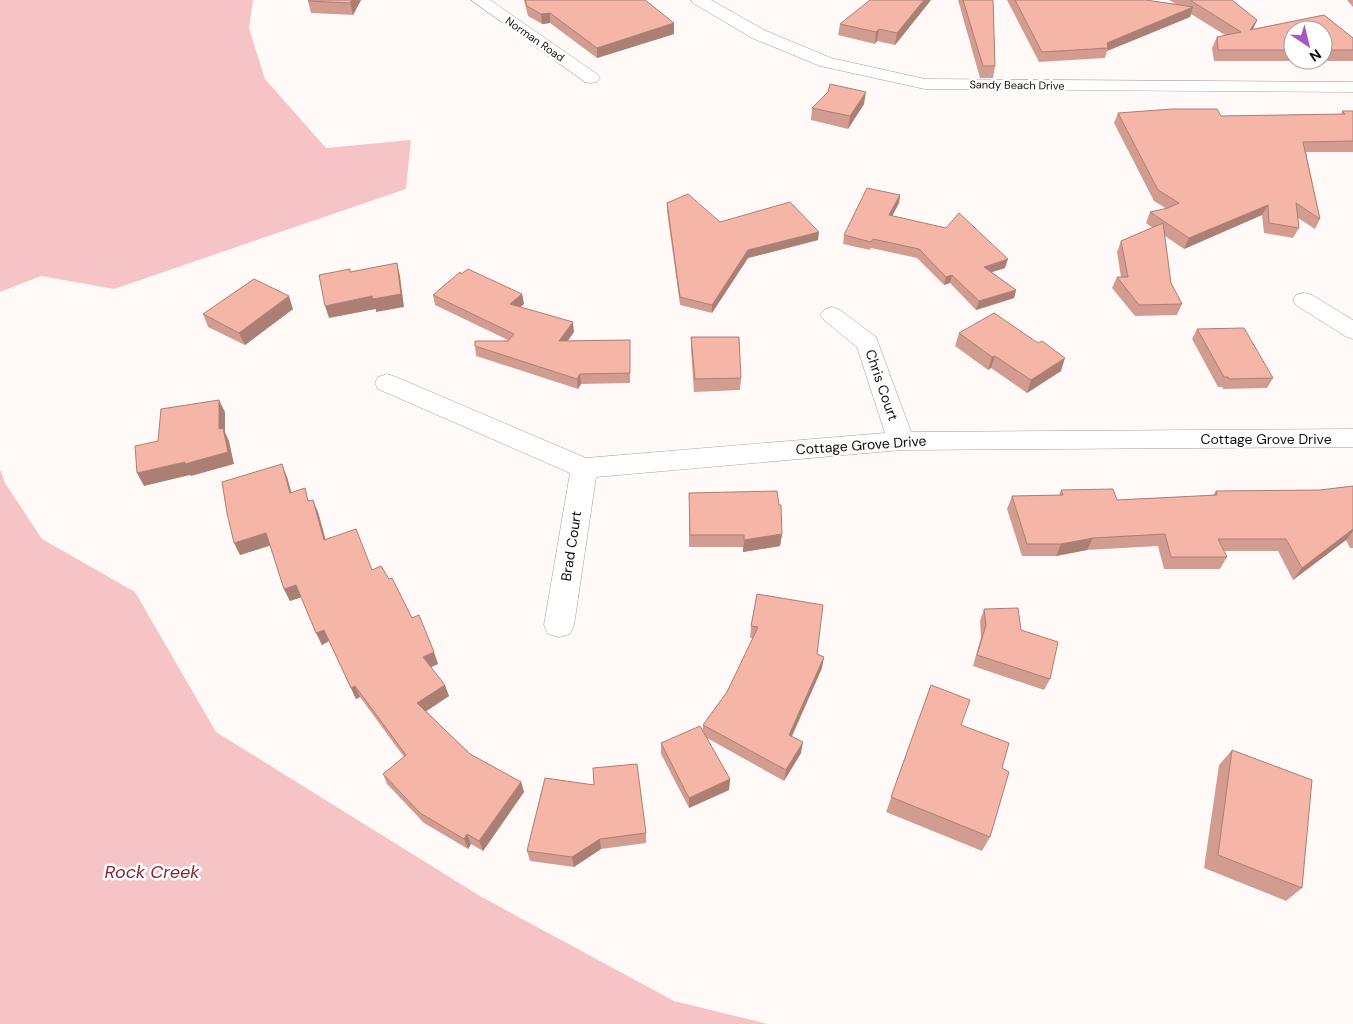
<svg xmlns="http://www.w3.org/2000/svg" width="1353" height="1024" font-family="'DM Sans',sans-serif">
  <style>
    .water { fill: #f6c3c6 }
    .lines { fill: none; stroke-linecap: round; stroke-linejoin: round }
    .minor-casing { stroke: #a29d9a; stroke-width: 1 }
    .minor { fill: #fff; fill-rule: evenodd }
    .wall { fill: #d39c90; fill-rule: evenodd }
    .shaded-wall { fill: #ac7f75 }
    .building { fill: #f5b5a7; stroke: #ac7f75 }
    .labels { text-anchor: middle; stroke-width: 5; stroke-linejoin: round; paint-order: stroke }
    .far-street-label { font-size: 11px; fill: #0e0d0c; stroke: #fff }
    .street-label { font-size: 14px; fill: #0e0d0c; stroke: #fff }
    .near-water-label { font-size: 18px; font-style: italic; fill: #812435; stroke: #fff }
  </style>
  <rect width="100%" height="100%" fill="#fffaf8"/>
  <!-- water -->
  <g class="water">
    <polygon points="0,0 253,0 249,28 265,79 326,148 411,140 406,189 114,289 41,276 0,292"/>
    <polygon points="0,469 5,483 42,539 135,592 216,732 480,896 674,1001 768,1024 0,1024"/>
  </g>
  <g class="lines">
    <defs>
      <g id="minor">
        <polygon points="471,0 490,0 597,74 600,78 597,82 591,83 585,82"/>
        <polygon points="691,0 711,0 764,30 831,58 925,79 1353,82 1353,92 925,89 820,66 752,38 693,3"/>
        <polygon points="1304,293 1312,295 1353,320 1353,339 1345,336 1296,305 1293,300 1296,295"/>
        <polygon points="832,307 840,310 876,337 911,432 1353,429 1353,447 901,450 596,477 574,625 570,634 559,637 548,634 544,625 570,473 378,389 375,383 378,377 387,374 396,377 586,458 885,433 857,347 824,320 820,315 824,310"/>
      </g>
    </defs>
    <!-- minor casing -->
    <use href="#minor" class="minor-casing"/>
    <!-- minor -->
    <use href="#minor" class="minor"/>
  </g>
  <!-- wall -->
  <g class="wall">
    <polygon points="361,0 353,15 311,13 308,1"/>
    <polygon points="524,0 645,0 674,23 674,34 597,58 550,23 542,24 528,16"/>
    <polygon points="931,0 895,45 877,41 875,44 838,35 840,24"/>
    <polygon points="958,0 993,0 995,66 993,78 980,78"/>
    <path d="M1007,0H1146L1176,4L1169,0H1232L1257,20L1253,29L1324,15L1353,38V61H1214L1212,48L1217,37L1225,35L1191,14L1190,17L1107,51L1105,58L1039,62ZM1293,30H1323V60H1293Z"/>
    <polygon points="1347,0 1353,0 1353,7"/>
    <polygon points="864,104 848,129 811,120 812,108"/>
    <polygon points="1342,111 1353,111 1353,152 1306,152 1320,219 1315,229 1298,218 1299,228 1293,238 1264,233 1262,215 1184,249 1165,236 1171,283 1182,304 1177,315 1135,316 1112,288 1117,277 1121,277 1117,252 1121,241 1153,228 1146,223 1150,212 1167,209 1154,201 1114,123 1118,113 1221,116 1341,114"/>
    <polygon points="900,195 899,203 892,216 1005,268 992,272 1016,290 1014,298 976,310 950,283 944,285 917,258 871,248 870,250 843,244 844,235"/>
    <polygon points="667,203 720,222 818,240 748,258 712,313 680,305 667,211"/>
    <polygon points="461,274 522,294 524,304 520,307 574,332 568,341 630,340 630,383 581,384 578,389 476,356 475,346 508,340 435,305 433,295"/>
    <polygon points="293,309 245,345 208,327 203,314"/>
    <polygon points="1197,329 1273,378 1267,388 1223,389 1222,387 1218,387 1192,339"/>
    <polygon points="959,333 1038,343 1061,371 1027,393 991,368 988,370 955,346"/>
    <polygon points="691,337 741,378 740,390 694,392 691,350"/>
    <polygon points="287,477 291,492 310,501 318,512 325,539 372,570 412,618 438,664 431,667 449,696 426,711 470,754 521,782 524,792 483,851 471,844 468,849 424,823 387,784 383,774 404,757 360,697 356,699 329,641 322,645 301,597 290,601 284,589 270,545 240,555"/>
    <polygon points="1353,486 1353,548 1350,548 1346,540 1293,580 1278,551 1224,551 1227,557 1220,569 1164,569 1158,546 1087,550 1056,556 1022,556 1007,509 1012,496 1059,495 1061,490 1117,500 1213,495 1216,491 1320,490"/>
    <polygon points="689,505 782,534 780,546 743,552 743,547 689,547"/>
    <polygon points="757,594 817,654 822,668 792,736 801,753 784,781 707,738 730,779 729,790 689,808 661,754 661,743 703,731 703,725 727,692 753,638 750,638 751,626"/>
    <polygon points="984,609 1021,630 1050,679 1044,690 973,666 981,637 980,621"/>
    <polygon points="931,685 961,725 990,837 982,851 886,812"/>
    <polygon points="1232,750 1302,888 1286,901 1204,868 1219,765"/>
    <polygon points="545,778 646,833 646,843 601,849 574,867 530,861 527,851"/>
  </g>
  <!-- shaded-wall -->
  <g class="shaded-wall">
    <polygon points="352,0 361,0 353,15 350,3"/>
    <polygon points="924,0 931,0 895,45 897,33"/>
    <polygon points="1193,7 1190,17 1107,51 1108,48 1107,43"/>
    <polygon points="550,13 550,23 542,24 541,14"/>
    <polygon points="1257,20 1252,31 1250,30"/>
    <polygon points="674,23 674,34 597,58 597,48"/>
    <polygon points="879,29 877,41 875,44 876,32"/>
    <polygon points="866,92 864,104 848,129 850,116"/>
    <polygon points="900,195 899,203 888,224 889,215"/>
    <polygon points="1268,205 1262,215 1184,249 1189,238"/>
    <polygon points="819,232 818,240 748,258 712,313 712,305 748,250"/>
    <polygon points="1008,259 1005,268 982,275 984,267"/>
    <polygon points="397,263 400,276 404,307 376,312 376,309 329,318 325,306 372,296"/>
    <polygon points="952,275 950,283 944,285 946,277"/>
    <polygon points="1016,290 1014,298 976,310 979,301"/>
    <polygon points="522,294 524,304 512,314 510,304"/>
    <polygon points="289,296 293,309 245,345 239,333"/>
    <polygon points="573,322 574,332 560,350 559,341"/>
    <polygon points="995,356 991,368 988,370 992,357"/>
    <polygon points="1065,358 1061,371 1027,393 1031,380"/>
    <polygon points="580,374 581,384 578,389 577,379"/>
    <polygon points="219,400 225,412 225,432 229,441 234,464 191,476 190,475 144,486 137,473 185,462 219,429"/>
    <polygon points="282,464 287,477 295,505 290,493"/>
    <polygon points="313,500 318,512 329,552 324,540"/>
    <polygon points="1353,529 1353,531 1346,540 1293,580 1302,568"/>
    <polygon points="266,533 272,545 240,555 234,543"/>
    <polygon points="782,534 780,546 743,552 744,540"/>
    <polygon points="1093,538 1087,550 1056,556 1061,544"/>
    <polygon points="296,585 302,597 290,601 284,589"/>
    <polygon points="324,630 329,641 322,645 316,633"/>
    <polygon points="434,652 438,664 427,669 423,657"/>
    <polygon points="824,657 822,668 788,745 789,735"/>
    <polygon points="445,685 449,696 422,714 417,703"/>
    <polygon points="355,686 360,697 356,699 351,688"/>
    <polygon points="803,742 801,753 784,781 786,770"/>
    <polygon points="730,779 729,790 689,808 689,798"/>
    <polygon points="521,782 524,792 483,851 479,841"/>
    <polygon points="467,834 471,844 468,849 464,839"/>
    <polygon points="600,839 601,849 574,867 572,857"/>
  </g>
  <!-- building -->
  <g class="building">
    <polygon points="309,0 352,0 350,3 308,1"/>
    <polygon points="525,0 645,0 674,23 597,48 550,13 541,14 527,6"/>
    <polygon points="870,0 924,0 897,33 879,29 876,32 840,24"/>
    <polygon points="963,0 993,0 995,66 983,66"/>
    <polygon points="1015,0 1146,0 1193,7 1107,43 1108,48 1042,52"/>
    <polygon points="1190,0 1232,0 1257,20 1250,30 1324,15 1353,38 1353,50 1323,50 1323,30 1293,30 1293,50 1218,50 1217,37 1241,32"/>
    <polygon points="830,84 866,92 850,116 812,108 828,92"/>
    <polygon points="1172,109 1217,109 1221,116 1345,114 1342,111 1353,111 1353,141 1303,142 1320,219 1296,203 1299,228 1269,223 1268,205 1189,238 1150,212 1168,208 1179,203 1158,190 1118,113"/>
    <polygon points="867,188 900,195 889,215 946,228 959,213 1008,259 984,267 1016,290 979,301 952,275 946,277 919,249 873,239 871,242 844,235"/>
    <polygon points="688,194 720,222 790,202 819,232 748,250 712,305 680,297 667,203"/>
    <polygon points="1163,223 1171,283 1182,304 1139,305 1117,277 1128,277 1121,241"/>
    <polygon points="397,263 401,294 373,299 372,296 325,306 319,275 350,269 350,272"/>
    <polygon points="468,269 522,294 510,304 573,322 559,341 630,340 630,373 580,374 577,379 475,346 475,341 508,341 514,334 433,295 460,272 461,274"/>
    <polygon points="254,279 289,296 239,333 203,314"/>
    <polygon points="994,313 1038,343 1042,341 1065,358 1031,380 995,356 992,357 959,333"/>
    <polygon points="1244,328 1273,378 1229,379 1228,377 1224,377 1197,329"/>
    <polygon points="691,337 739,337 741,378 695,379"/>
    <polygon points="219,400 219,429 223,428 228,452 185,464 185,462 137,473 135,446 158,441 161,409"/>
    <polygon points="282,464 290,493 305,488 308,501 313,500 324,540 356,529 372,570 381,566 389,579 392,578 412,618 419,615 434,652 423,657 445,685 417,703 470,754 521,782 479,841 467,834 464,839 420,813 383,774 406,755 355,686 351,688 324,630 316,633 296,585 284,589 266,533 234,543 227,513 222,482"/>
    <polygon points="1353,486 1353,529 1302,568 1286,539 1218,539 1227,557 1171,557 1165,534 1093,538 1061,544 1027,544 1012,496 1063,495 1061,490 1113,489 1117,500 1217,495 1216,491 1320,490"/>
    <polygon points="777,491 779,505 781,505 782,534 744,540 744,535 690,535 689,493"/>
    <polygon points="757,594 823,605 817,654 824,657 789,735 803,742 786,770 703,725 727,692 758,627 751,626"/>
    <polygon points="1018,608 1021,630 1058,642 1050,679 977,655 986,625 984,609"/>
    <polygon points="931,685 970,700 961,725 1009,743 1002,768 1009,772 990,837 891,797"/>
    <polygon points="700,726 730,779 689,798 661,743"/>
    <polygon points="1232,750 1312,780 1302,888 1218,855"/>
    <polygon points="637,764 646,833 600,839 572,857 527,851 545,778 594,785 593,768"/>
  </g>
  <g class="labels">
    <!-- far-street labels -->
    <g class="far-street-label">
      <text transform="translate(535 39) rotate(35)" y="4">Norman Road</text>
      <text transform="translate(1017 85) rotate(1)" y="4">Sandy Beach Drive</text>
    </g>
    <!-- street labels -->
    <g class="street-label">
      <text transform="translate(882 385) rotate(71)" y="5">Chris Court</text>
      <text x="1266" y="444">Cottage Grove Drive</text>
      <text transform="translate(861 445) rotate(-4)" y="5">Cottage Grove Drive</text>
      <text transform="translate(571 546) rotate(-81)" y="5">Brad Court</text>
    </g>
    <!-- near-water labels -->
    <g class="near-water-label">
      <text x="152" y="878">Rock Creek</text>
    </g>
  </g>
  <!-- north arrow -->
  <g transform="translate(1308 45) rotate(145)"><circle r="24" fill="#ffffff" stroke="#9f9e9e"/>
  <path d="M0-4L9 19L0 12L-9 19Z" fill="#ab55c2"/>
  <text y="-8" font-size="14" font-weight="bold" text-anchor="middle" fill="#0e0d0c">N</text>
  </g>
</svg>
